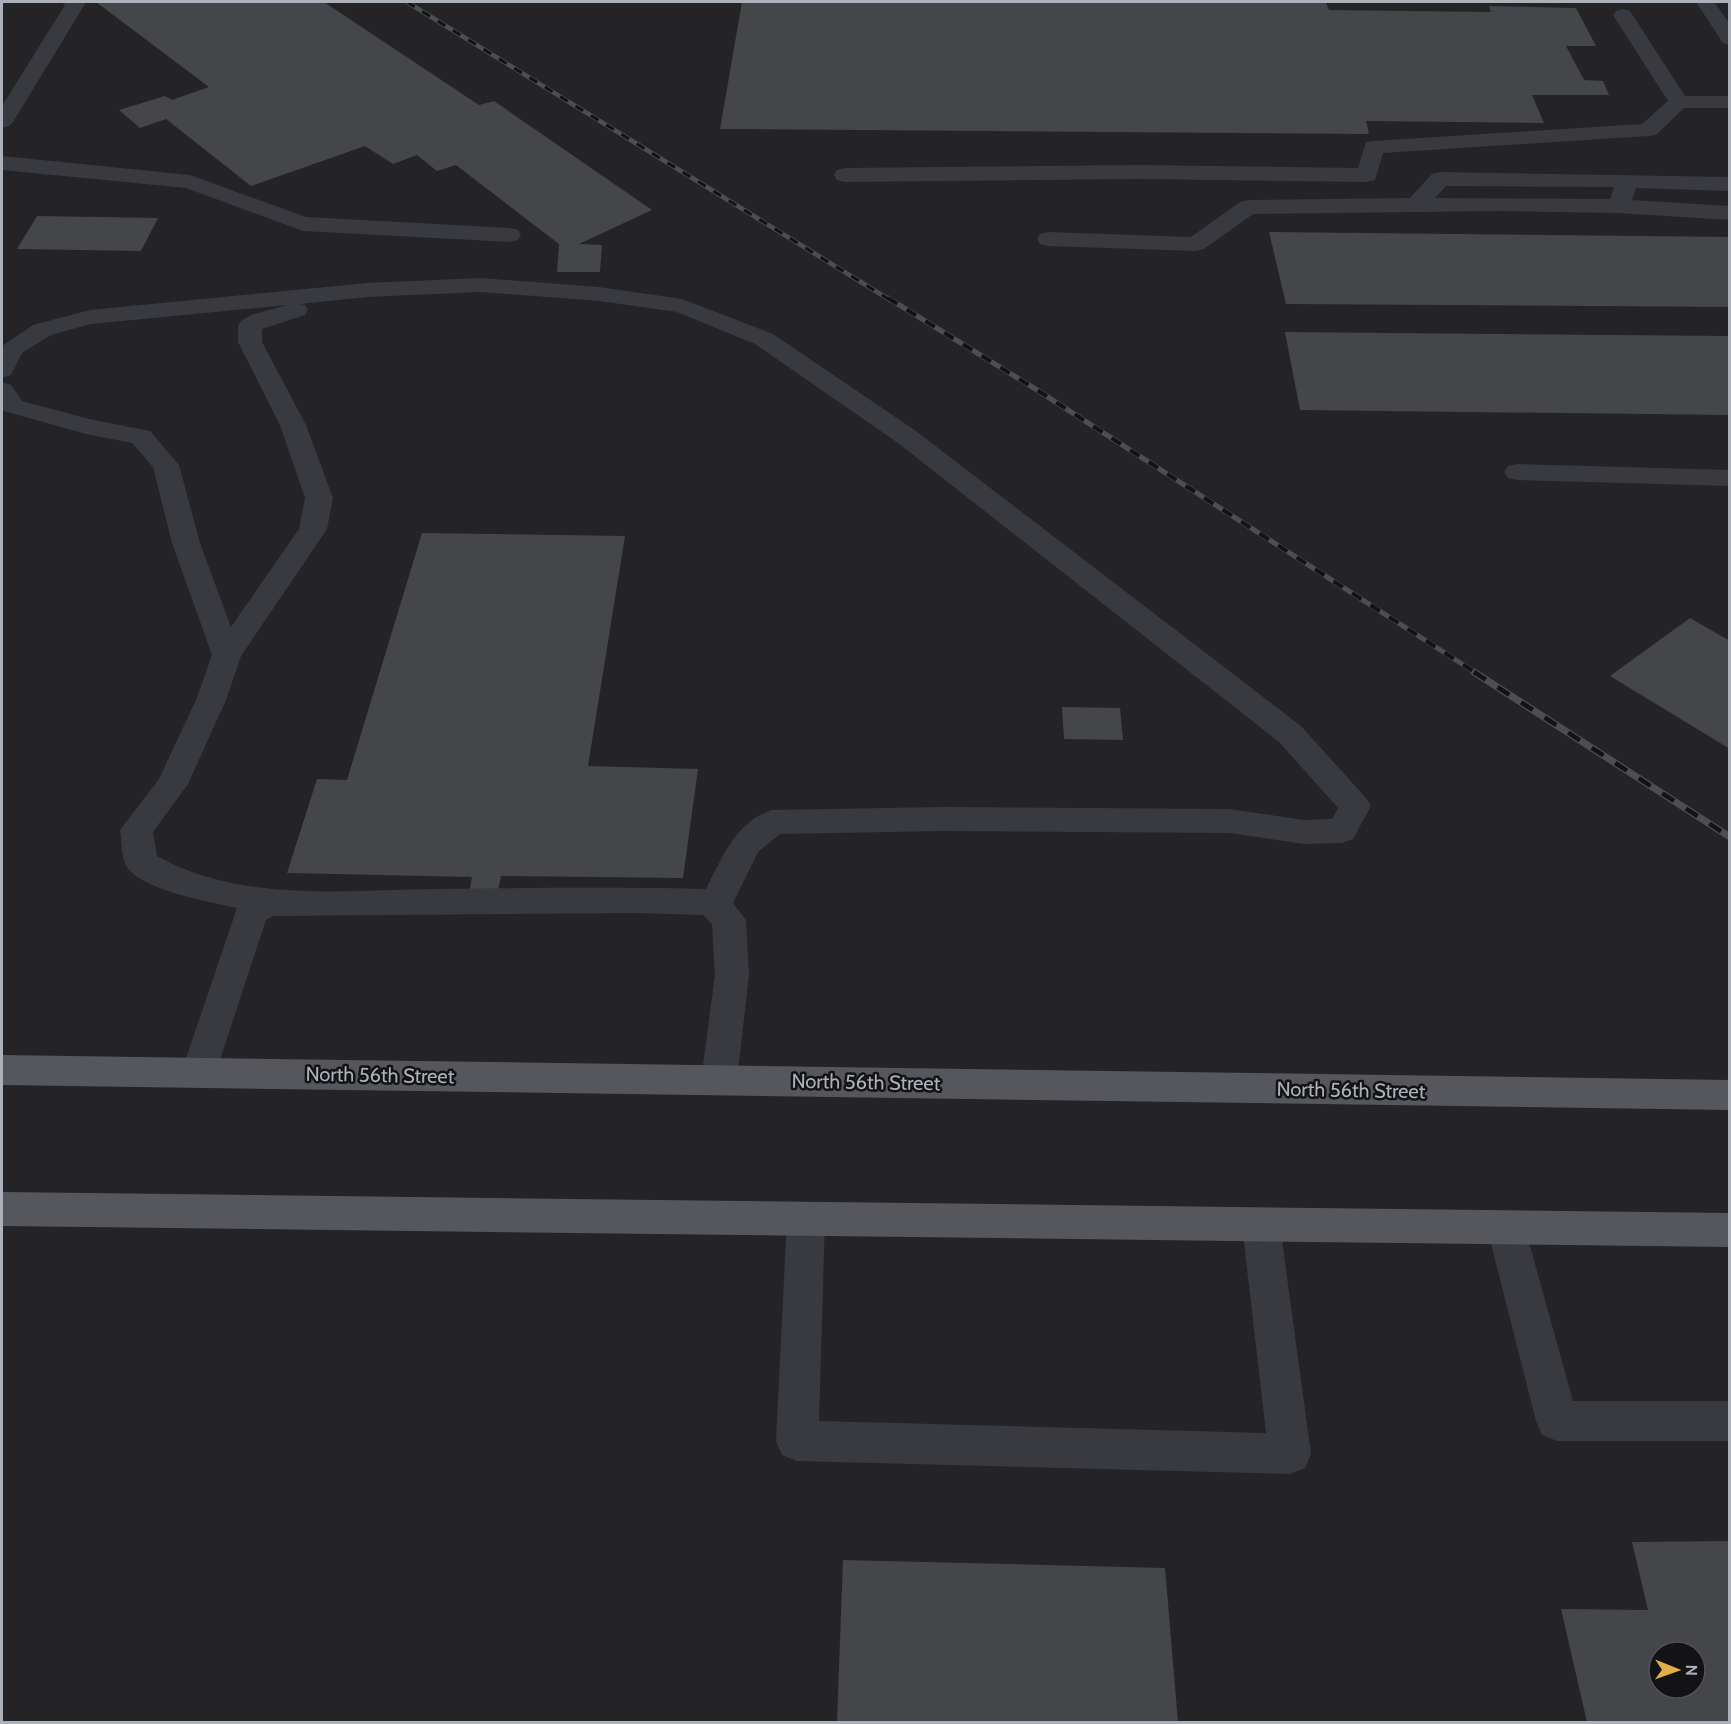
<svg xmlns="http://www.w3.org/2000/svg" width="1731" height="1724" font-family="Cabin,sans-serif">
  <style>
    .built { fill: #242427; fill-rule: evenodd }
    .building { fill: #45464a; fill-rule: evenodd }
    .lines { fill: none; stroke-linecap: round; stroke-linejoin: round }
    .minor { fill: #393a3f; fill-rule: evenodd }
    .major { fill: #56575d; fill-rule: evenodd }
    .rail-far2-casing { stroke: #4d4e53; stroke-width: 4.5 }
    .rail-far1-casing { stroke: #4d4e53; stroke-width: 5 }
    .rail-casing { stroke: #4d4e53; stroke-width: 7 }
    .rail-far2 { stroke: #131315; stroke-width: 3; stroke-dasharray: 9; stroke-linecap: butt }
    .rail-far1 { stroke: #131315; stroke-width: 4; stroke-dasharray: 11; stroke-linecap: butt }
    .rail { stroke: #131315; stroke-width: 4.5; stroke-dasharray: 14; stroke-linecap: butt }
    .labels { text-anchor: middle; stroke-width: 5; stroke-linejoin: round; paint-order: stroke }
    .street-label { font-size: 20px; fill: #acb0b8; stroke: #131315 }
  </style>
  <rect width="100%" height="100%" fill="#18181a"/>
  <!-- built -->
  <path class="built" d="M2,2H1729V1722H2ZM1659,1652H1695V1688H1659Z"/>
  <!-- building -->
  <g class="building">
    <polygon points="96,2 324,2 479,105 494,101 652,210 579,244 602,245 600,272 557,272 559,244 456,165 437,171 417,155 393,164 365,146 251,186 166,119 140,128 119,110 165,96 172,100 209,87"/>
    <polygon points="742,2 1326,3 1329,10 1491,12 1489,6 1576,8 1596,46 1566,46 1584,80 1603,81 1609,95 1532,95 1544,123 1366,121 1369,134 720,129"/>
    <polygon points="37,216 158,218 141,251 17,249"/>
    <polygon points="1269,232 1730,237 1730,307 1286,304"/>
    <polygon points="1285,332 1730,336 1730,415 1300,410"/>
    <polygon points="422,533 625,536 588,766 698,769 683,878 501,876 497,895 469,895 472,877 287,873 317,779 347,780"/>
    <polygon points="1690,618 1730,641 1730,749 1610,676"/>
    <polygon points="1062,707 1120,708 1123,740 1064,739"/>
    <path d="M1730,1541V1722H1587L1561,1609L1648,1610L1632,1542ZM1659,1652H1695V1688H1659Z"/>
    <polygon points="843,1560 1165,1568 1178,1722 837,1722"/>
  </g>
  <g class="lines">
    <!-- minor -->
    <g class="minor">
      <polygon points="62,2 83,2 85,4 13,122 9,126 2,128 2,106 65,5"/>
      <polygon points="1696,2 1714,2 1730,24 1730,45 1723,43"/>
      <polygon points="1623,9 1630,11 1685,96 1730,96 1730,108 1684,108 1656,135 1648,136 1383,153 1375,180 1367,182 1138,179 845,182 837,180 834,175 837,170 845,168 1138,165 1358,168 1366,142 1374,141 1642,124 1668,101 1613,15 1616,11"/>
      <polygon points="2,156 190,175 306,217 510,228 518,230 521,235 518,240 510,242 303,231 186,188 2,170"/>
      <path d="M1440,172L1730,177V191L1636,188L1632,200L1730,206V220L1618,213L1502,211L1253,214L1204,249L1196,251L1048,246L1040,244L1037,239L1040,234L1048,232L1191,237L1240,202L1248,200L1410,198L1432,174ZM1446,186L1614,187L1610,199L1435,198Z"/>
      <path d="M480,278L599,287L682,299L773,334L916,431L1301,726L1366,798L1371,806L1353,839L1342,843L1304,844L1229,833L943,831L780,834L758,852L733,903L746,920L749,975L737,1080L732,1091L719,1095L706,1091L701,1080L715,975L712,924L703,915L637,913L273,916L266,920L212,1084L199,1088L186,1084L181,1073L237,908C210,902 149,891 130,871C121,862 122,842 120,830L159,779L196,700L212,655L172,543L153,467L132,443L86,434L4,411L2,408V382L11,385L22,401L89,419L150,431L179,465L200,543L231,627L299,529L305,498L280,425L238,342V326L241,321L251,315L287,305L91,324L51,335L22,353L11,375L2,378V346L33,325L90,310L367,283ZM480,292L599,301L677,312L755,344L898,443L1279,742L1338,808L1332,819L1304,820L1229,809L943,807L772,810C736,821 722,858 706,889C617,887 527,888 438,889C345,890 241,903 157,856L153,832L188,784L226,700L241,656L327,529L333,498L306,425L262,342V329L305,315L308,310L305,305L300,304L367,297Z"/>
      <polygon points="1517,464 1730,470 1730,486 1517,480 1508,478 1504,472 1508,466"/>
      <polygon points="806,1202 820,1207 825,1219 819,1421 1266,1433 1242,1225 1247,1213 1261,1208 1275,1213 1280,1225 1311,1454 1305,1468 1290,1474 797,1461 782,1455 776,1441 787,1219 792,1207"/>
      <polygon points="1506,1211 1520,1216 1525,1228 1573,1401 1730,1401 1730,1441 1557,1441 1542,1435 1536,1421 1487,1228 1492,1216"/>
    </g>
    <!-- major -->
    <g class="major">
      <polygon points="2,1055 1730,1080 1730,1110 2,1085"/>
      <polygon points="2,1192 1730,1213 1730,1247 2,1226"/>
    </g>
    <defs>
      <polyline id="rail-far2" points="407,2 890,300"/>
      <polyline id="rail-far1" points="888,298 1037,390 1476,673"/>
      <polyline id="rail" points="1474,672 1730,837"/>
    </defs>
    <!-- rail-far2 casing -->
    <use href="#rail-far2" class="rail-far2-casing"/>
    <!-- rail-far1 casing -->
    <use href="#rail-far1" class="rail-far1-casing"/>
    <!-- rail casing -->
    <use href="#rail" class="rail-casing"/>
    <!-- rail-far2 -->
    <use href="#rail-far2" class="rail-far2"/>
    <!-- rail-far1 -->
    <use href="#rail-far1" class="rail-far1"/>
    <!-- rail -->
    <use href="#rail" class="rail"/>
  </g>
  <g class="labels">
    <!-- street labels -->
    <g class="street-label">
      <text transform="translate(380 1075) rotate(1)" y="7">North 56th Street</text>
      <text transform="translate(866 1082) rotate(1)" y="7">North 56th Street</text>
      <text transform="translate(1351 1090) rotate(1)" y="7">North 56th Street</text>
    </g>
  </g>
  <!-- border -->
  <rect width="1731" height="1724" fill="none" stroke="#acb0b8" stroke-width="6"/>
  <!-- north arrow -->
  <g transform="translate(1677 1670) rotate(91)"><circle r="28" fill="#131315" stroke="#505256" stroke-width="1.5"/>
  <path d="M0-4.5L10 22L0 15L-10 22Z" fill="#e2ae48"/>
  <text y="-9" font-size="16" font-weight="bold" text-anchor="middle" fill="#acb0b8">N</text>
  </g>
</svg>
